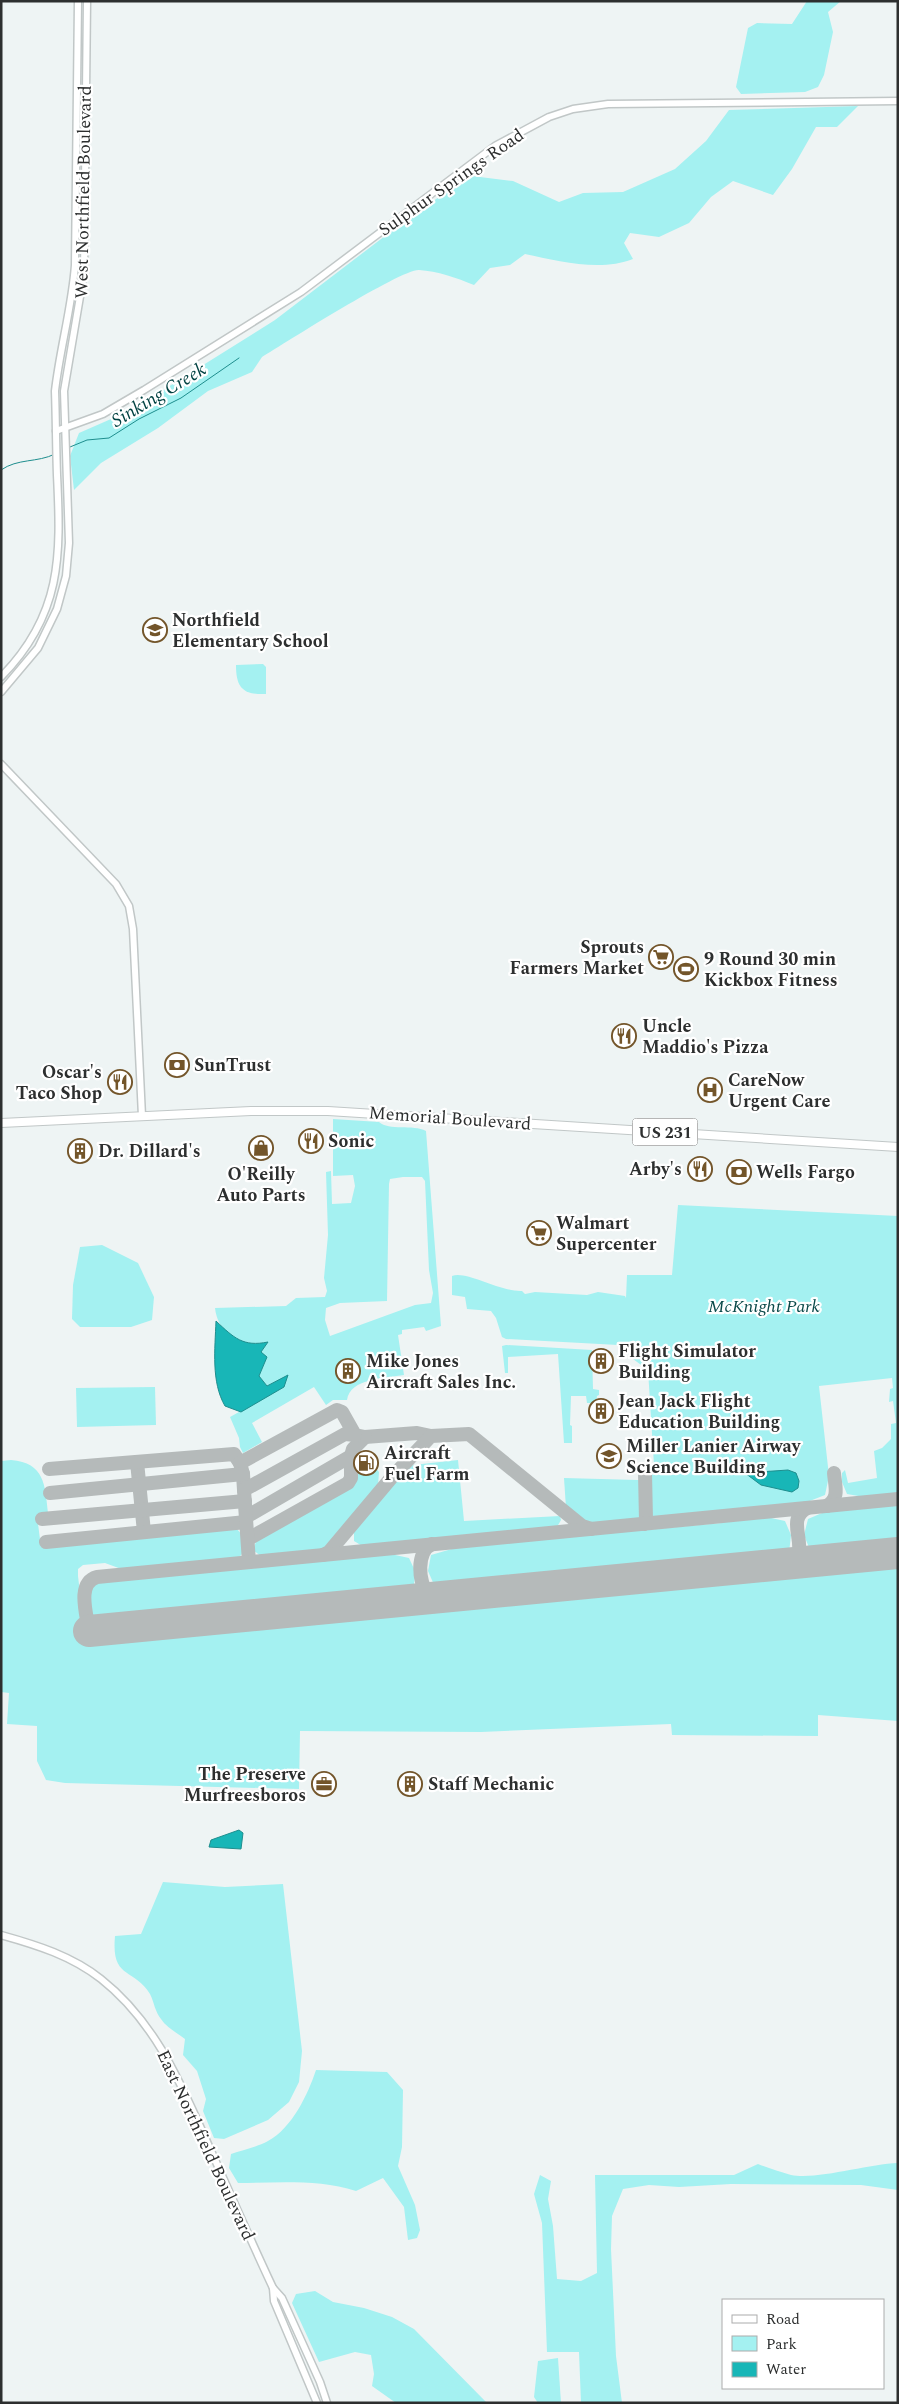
<svg xmlns="http://www.w3.org/2000/svg" width="899" height="2404" font-family="Spectral,serif">
  <style>
    .green { fill: #a4f1f1; fill-rule: evenodd }
    .water { fill: #18b6b7; stroke: #1e8e8e }
    .lines { fill: none; stroke-linecap: round; stroke-linejoin: round }
    .stream { stroke: #1e8e8e; stroke-width: 1 }
    .taxiway { stroke: #b5baba; stroke-width: 14 }
    .runway { stroke: #b5baba; stroke-width: 32 }
    .secondary-casing { stroke: #c1c7c7; stroke-width: 9 }
    .primary-casing { stroke: #c1c7c7; stroke-width: 10 }
    .secondary { stroke: #fff; stroke-width: 6 }
    .primary { stroke: #fff; stroke-width: 8 }
    .labels { text-anchor: middle; stroke-width: 4.5; stroke-linejoin: round; paint-order: stroke }
    .shield { fill: #fff; stroke: #6c6d6d; stroke-width: 1 }
    .shield-label { font-size: 16px; font-weight: bold; fill: #2d2f2f }
    .street-label { font-size: 18px; fill: #2d2f2f; stroke: #fff }
    .poi-label { font-size: 18px; font-weight: bold; fill: #2d2f2f; stroke: #fff; text-anchor: start }
    .park-label { font-size: 18px; font-style: italic; fill: #0a4949; stroke: #fff }
    .water-label { font-size: 19px; font-style: italic; fill: #004242; stroke: #fff }
  </style>
  <rect width="100%" height="100%" fill="#eef4f4"/>
  <!-- green -->
  <g class="green">
    <polygon points="807,1 841,1 828,12 833,32 824,75 818,87 805,92 741,94 736,87 748,28 757,23 792,24"/>
    <path d="M858,106L837,127H816L792,169L773,195L733,181L711,197L689,223L659,237L630,233L624,243L633,259C600,272 558,261 525,254L510,265L490,268L474,285C457,278 437,271 419,270C401,269 285,343 262,357L252,372L208,391L158,428L101,463L74,490L70,456L79,433L111,419L160,392L275,320L419,210L472,176L513,181L559,202L583,193L623,192L675,169L706,141L729,110Z"/>
    <path d="M263,664L266,667V694C243,695 236,688 236,665Z"/>
    <path d="M333,1119L379,1122C389,1131 413,1124 426,1131L441,1326L426,1331L424,1327L402,1330V1334L398,1335L404,1375C386,1378 350,1378 347,1400H333L326,1405L314,1387L252,1423L262,1442L243,1453L240,1447L239,1438L230,1417L284,1387L287,1376L267,1386L259,1376L265,1362L261,1352L268,1342C242,1347 218,1335 215,1308L286,1306L296,1298L325,1297L327,1291L324,1278L328,1235L326,1172L331,1171L332,1204L351,1203L355,1186L353,1175L333,1176ZM403,1177H422L425,1181L429,1270L433,1293L431,1303L415,1305L330,1336L325,1320L326,1308L340,1303L387,1301L389,1184L390,1179Z"/>
    <path d="M678,1205L898,1216V1495L870,1498L847,1494L842,1482V1473L845,1470L848,1483L877,1478L874,1451L882,1448L891,1439V1424L896,1423L893,1401L889,1402L890,1389L893,1388L892,1378L819,1386L829,1476L825,1495L802,1504L658,1519L650,1515V1471L654,1465L648,1370L633,1359L631,1354L625,1353L624,1344L618,1345L506,1339L502,1337L496,1318L491,1311L467,1309L465,1297L452,1295V1276C466,1270 500,1292 522,1291L525,1294L535,1292L587,1295L598,1292L625,1296L626,1298L627,1275H672Z"/>
    <polygon points="102,1245 138,1263 154,1297 152,1320 131,1327 80,1327 72,1319 73,1285 80,1247"/>
    <polygon points="506,1345 592,1350 593,1389 599,1390 599,1395 597,1396 596,1403 587,1403 586,1396 571,1396 570,1425 572,1426 572,1443 564,1443 558,1354 508,1357 508,1373 505,1373 502,1346"/>
    <polygon points="155,1387 156,1425 77,1427 76,1388"/>
    <path d="M11,1460C45,1463 45,1485 48,1513L47,1515L37,1516L41,1547L236,1528L244,1537C244,1548 245,1557 233,1560L124,1570L105,1563L83,1565L78,1569V1576L86,1644L898,1564V1721L818,1715V1736L672,1735L671,1724L481,1732L300,1731L299,1789L65,1783L46,1780L37,1761V1726L7,1724L9,1693L1,1692V1461Z"/>
    <polygon points="458,1460 464,1521 560,1516 561,1520 557,1527 549,1529 364,1547 354,1541 354,1530 388,1487 413,1465"/>
    <polygon points="360,1465 364,1472 374,1466 379,1472 378,1486 328,1547 317,1552 262,1557 253,1550 257,1539 353,1485 355,1469"/>
    <polygon points="564,1478 638,1480 642,1483 642,1516 633,1521 588,1524 566,1508"/>
    <polygon points="898,1504 898,1542 810,1550 804,1535 808,1519 829,1510"/>
    <polygon points="762,1516 785,1521 791,1535 789,1553 435,1587 428,1571 431,1555 462,1546 722,1523 709,1522"/>
    <polygon points="386,1553 409,1558 416,1573 413,1589 99,1620 91,1613 88,1594 96,1582"/>
    <path d="M163,1882L225,1887L283,1884L302,2051L299,2082L289,2102L268,2120L224,2139L214,2138L203,2111L206,2099L197,2071L183,2055L185,2039C177,2033 166,2027 161,2019C155,2012 154,2002 150,1994C133,1967 111,1980 115,1936L141,1934Z"/>
    <path d="M316,2070L387,2072L403,2090L402,2147L398,2166L415,2205L420,2230L417,2238L408,2240L404,2207L383,2178L356,2191C318,2179 277,2183 238,2183L229,2168L231,2154C243,2150 257,2147 268,2141C292,2128 308,2094 316,2070Z"/>
    <path d="M898,2163V2190L861,2185L731,2184L679,2187L649,2185L623,2189L612,2216L611,2249L616,2356L622,2403H581L579,2352H547L542,2223L534,2194L540,2175L551,2181L548,2199L553,2226L557,2279L581,2281L597,2273L595,2175H734L758,2164C768,2168 780,2172 791,2175C818,2180 867,2164 898,2163Z"/>
    <polygon points="315,2291 333,2302 364,2308 392,2317 414,2329 487,2403 396,2403 372,2386 374,2374 371,2355 355,2352 319,2362 292,2303 296,2294"/>
    <polygon points="558,2358 561,2403 538,2403 534,2397 538,2361"/>
  </g>
  <!-- water -->
  <g class="water">
    <path d="M216,1321C234,1338 243,1347 268,1342L261,1352L267,1357L259,1376L267,1386L288,1375L284,1387L241,1412L225,1406C211,1382 215,1349 216,1321Z"/>
    <polygon points="788,1470 796,1473 799,1481 798,1488 792,1492 761,1485 745,1473"/>
    <polygon points="239,1830 243,1833 241,1849 209,1847 211,1840"/>
  </g>
  <g class="lines">
    <!-- stream -->
    <g class="stream">
      <polyline points="70,447 87,440 109,438 139,419 181,398 239,358"/>
      <path d="M1,470C18,458 37,463 55,454"/>
    </g>
    <!-- taxiway -->
    <g class="taxiway">
      <polyline points="365,1437 417,1433 431,1436"/>
      <polyline points="137,1462 144,1532"/>
      <polyline points="49,1469 234,1454 240,1463"/>
      <polyline points="244,1490 243,1474 240,1463 337,1410 342,1412 355,1435 365,1437 353,1449 351,1456 246,1517"/>
      <polyline points="50,1493 243,1474"/>
      <path d="M827,1506C840,1498 835,1486 834,1473"/>
      <polyline points="42,1519 245,1501"/>
      <polyline points="644,1524 646,1520 645,1473"/>
      <polyline points="248,1539 348,1483 351,1478 351,1456"/>
      <polyline points="46,1542 246,1522"/>
      <path d="M432,1544C416,1551 418,1583 428,1594L441,1597"/>
      <polyline points="800,1551 806,1559 815,1561"/>
      <polyline points="323,1555 329,1552 392,1477 431,1436 469,1434 582,1526 591,1529"/>
      <polyline points="249,1562 244,1490 345,1434 355,1435"/>
      <path d="M787,1564L798,1556C804,1539 787,1519 807,1508"/>
      <polyline points="413,1600 420,1595 423,1586"/>
      <path d="M89,1631C87,1615 76,1583 97,1577L898,1499"/>
    </g>
    <!-- runway -->
    <polyline class="runway" points="89,1631 898,1553"/>
    <defs>
      <g id="secondary">
        <polyline points="56,431 103,414 144,390 301,292 495,146 549,117 573,109 608,104 898,101"/>
        <path d="M1,677C62,615 61,556 57,475C56,447 56,419 55,391C60,348 72,307 75,265L78,1"/>
        <polyline points="1,692 38,648 57,609 66,576 69,543 64,391 84,273 87,1"/>
        <polyline points="1,764 116,884 129,906 133,929 142,1116"/>
        <path d="M1,1935C37,1945 72,1956 101,1979C158,2024 183,2089 212,2153C232,2198 252,2243 273,2288L274,2301L317,2403"/>
        <polyline points="273,2288 282,2298 320,2382 327,2403"/>
      </g>
      <polyline id="primary" points="1,1123 251,1111 328,1111 898,1147"/>
    </defs>
    <!-- secondary casing -->
    <use href="#secondary" class="secondary-casing"/>
    <!-- primary casing -->
    <use href="#primary" class="primary-casing"/>
    <!-- secondary -->
    <use href="#secondary" class="secondary"/>
    <!-- primary -->
    <use href="#primary" class="primary"/>
  </g>
  <!-- icons -->
  <defs>
    <symbol id="school-ring" viewBox="-11 -11 22 22"><circle r="9.5" fill="#fff" stroke="#73552a" stroke-width="1.5"/><path d="M0-5L7-2L0 1L-7-2ZM-4 1L0 2.5L4 1V4Q0 6-4 4Z" fill="#73552a"/></symbol>
    <symbol id="supermarket-ring" viewBox="-11 -11 22 22"><circle r="9.5" fill="#fff" stroke="#73552a" stroke-width="1.5"/><path d="M-6-5.5h2.5l.6 2H6L4.5 2H-2.5L-4.4-4H-6ZM-1.5 3.2a1.3 1.3 0 1 0 .1 0ZM3 3.2a1.3 1.3 0 1 0 .1 0Z" fill="#73552a"/></symbol>
    <symbol id="stadium-ring" viewBox="-11 -11 22 22"><circle r="9.5" fill="#fff" stroke="#73552a" stroke-width="1.5"/><path d="M0-5a6.5 5 0 1 0 0 10a6.5 5 0 1 0 0-10ZM-3.5-1.8h7v3.6h-7Z" fill="#73552a"/></symbol>
    <symbol id="restaurant-ring" viewBox="-11 -11 22 22"><circle r="9.5" fill="#fff" stroke="#73552a" stroke-width="1.5"/><path d="M-5-6h1v4h1v-4h1v4h1v-4h1v5L-1.5 .5V6h-2V.5L-5-1ZM5-6V6H3V1.5H1.5Q1.5-4 5-6Z" fill="#73552a"/></symbol>
    <symbol id="bank-ring" viewBox="-11 -11 22 22"><circle r="9.5" fill="#fff" stroke="#73552a" stroke-width="1.5"/><path d="M-6-4H6V4H-6ZM0-2.3a2.3 2.3 0 1 0 0 4.6a2.3 2.3 0 1 0 0-4.6Z" fill="#73552a"/></symbol>
    <symbol id="hospital-ring" viewBox="-11 -11 22 22"><circle r="9.5" fill="#fff" stroke="#73552a" stroke-width="1.5"/><path d="M-5-5h3v3.5h4V-5h3V5h-3V1.5h-4V5h-3Z" fill="#73552a"/></symbol>
    <symbol id="shop-ring" viewBox="-11 -11 22 22"><circle r="9.5" fill="#fff" stroke="#73552a" stroke-width="1.5"/><path d="M-5-2.5h2.3a2.7 3.5 0 0 1 5.4 0H5L5.5 6h-11ZM-1.5-2.5h3a1.5 2.3 0 0 0-3 0Z" fill="#73552a"/></symbol>
    <symbol id="building-ring" viewBox="-11 -11 22 22"><circle r="9.5" fill="#fff" stroke="#73552a" stroke-width="1.5"/><path d="M-4-6H4V6H1V3H-1V6H-4ZM-2.5-4.3h1.7v1.8h-1.7ZM.8-4.3h1.7v1.8H.8ZM-2.5-1h1.7V.8h-1.7ZM.8-1h1.7V.8H.8Z" fill="#73552a"/></symbol>
    <symbol id="university-ring" viewBox="-11 -11 22 22"><circle r="9.5" fill="#fff" stroke="#73552a" stroke-width="1.5"/><path d="M0-5L7-2L0 1L-7-2ZM-4 1L0 2.5L4 1V4Q0 6-4 4Z" fill="#73552a"/></symbol>
    <symbol id="fuel-ring" viewBox="-11 -11 22 22"><circle r="9.5" fill="#fff" stroke="#73552a" stroke-width="1.5"/><path d="M-5.5-6h7V0h2V4h1.3V-2.5L3-4.5l.8-.8L6-3V5H2.5V1h-1V6h-7ZM-4.2-4.7v3.2H.2V-4.7Z" fill="#73552a"/></symbol>
    <symbol id="office-ring" viewBox="-11 -11 22 22"><circle r="9.5" fill="#fff" stroke="#73552a" stroke-width="1.5"/><path d="M-6-3h4V-5.5h4V-3h4V5H-6ZM-1-4.5V-3h2v-1.5ZM-6 0V1H6V0Z" fill="#73552a"/></symbol>
  </defs>
  <g fill-rule="evenodd">
    <use href="#school-ring" x="141" y="616" width="28" height="28"/>
    <use href="#supermarket-ring" x="647" y="943" width="28" height="28"/>
    <use href="#stadium-ring" x="672" y="955" width="28" height="28"/>
    <use href="#restaurant-ring" x="610" y="1022" width="28" height="28"/>
    <use href="#bank-ring" x="163" y="1051" width="28" height="28"/>
    <use href="#restaurant-ring" x="106" y="1068" width="28" height="28"/>
    <use href="#hospital-ring" x="696" y="1076" width="28" height="28"/>
    <use href="#restaurant-ring" x="297" y="1127" width="28" height="28"/>
    <use href="#shop-ring" x="247" y="1134" width="28" height="28"/>
    <use href="#building-ring" x="66" y="1137" width="28" height="28"/>
    <use href="#restaurant-ring" x="686" y="1155" width="28" height="28"/>
    <use href="#bank-ring" x="725" y="1158" width="28" height="28"/>
    <use href="#supermarket-ring" x="525" y="1219" width="28" height="28"/>
    <use href="#building-ring" x="587" y="1347" width="28" height="28"/>
    <use href="#building-ring" x="334" y="1357" width="28" height="28"/>
    <use href="#building-ring" x="587" y="1397" width="28" height="28"/>
    <use href="#university-ring" x="595" y="1442" width="28" height="28"/>
    <use href="#fuel-ring" x="352" y="1449" width="28" height="28"/>
    <use href="#office-ring" x="310" y="1770" width="28" height="28"/>
    <use href="#building-ring" x="396" y="1770" width="28" height="28"/>
  </g>
  <g class="labels">
    <!-- shield labels -->
    <rect class="shield" x="632.5" y="1118.5" width="65" height="27" rx="4"/>
    <g class="shield-label">
      <text x="665" y="1138">US 231</text>
    </g>
    <!-- street labels -->
    <g class="street-label">
      <text transform="translate(451 182) rotate(-35)" y="6">Sulphur Springs Road</text>
      <text transform="translate(83 192) rotate(-89)" y="6">West Northfield Boulevard</text>
      <text transform="translate(450 1118) rotate(4)" y="6">Memorial Boulevard</text>
      <text transform="translate(206 2145) rotate(65)" y="6">East Northfield Boulevard</text>
    </g>
    <!-- poi labels -->
    <g class="poi-label">
      <text x="172" y="626">Northfield<tspan x="172" dy="21">Elementary School</tspan></text>
      <text x="644" y="953" text-anchor="end">Sprouts<tspan x="644" dy="21">Farmers Market</tspan></text>
      <text x="704" y="965">9 Round 30 min<tspan x="704" dy="21">Kickbox Fitness</tspan></text>
      <text x="642" y="1032">Uncle<tspan x="642" dy="21">Maddio's Pizza</tspan></text>
      <text x="194" y="1071">SunTrust</text>
      <text x="102" y="1078" text-anchor="end">Oscar's<tspan x="102" dy="21">Taco Shop</tspan></text>
      <text x="728" y="1086">CareNow<tspan x="728" dy="21">Urgent Care</tspan></text>
      <text x="328" y="1147">Sonic</text>
      <text x="98" y="1157">Dr. Dillard's</text>
      <text x="682" y="1175" text-anchor="end">Arby's</text>
      <text x="756" y="1178">Wells Fargo</text>
      <text x="261" y="1180" text-anchor="middle">O'Reilly<tspan x="261" dy="21">Auto Parts</tspan></text>
      <text x="556" y="1229">Walmart<tspan x="556" dy="21">Supercenter</tspan></text>
      <text x="618" y="1357">Flight Simulator<tspan x="618" dy="21">Building</tspan></text>
      <text x="366" y="1367">Mike Jones<tspan x="366" dy="21">Aircraft Sales Inc.</tspan></text>
      <text x="618" y="1407">Jean Jack Flight<tspan x="618" dy="21">Education Building</tspan></text>
      <text x="626" y="1452">Miller Lanier Airway<tspan x="626" dy="21">Science Building</tspan></text>
      <text x="384" y="1459">Aircraft<tspan x="384" dy="21">Fuel Farm</tspan></text>
      <text x="306" y="1780" text-anchor="end">The Preserve<tspan x="306" dy="21">Murfreesboros</tspan></text>
      <text x="428" y="1790">Staff Mechanic</text>
    </g>
    <!-- park labels -->
    <g class="park-label">
      <text x="764" y="1312">McKnight Park</text>
    </g>
    <!-- water labels -->
    <g class="water-label">
      <text transform="translate(158 394) rotate(-31)" y="7">Sinking Creek</text>
    </g>
  </g>
  <!-- border -->
  <rect width="899" height="2404" fill="none" stroke="#2d2f2f" stroke-width="5"/>
  <!-- legend -->
  <rect x="722" y="2299" width="162" height="90" fill="#ffffff" stroke="#abacac"/>
  <rect x="732" y="2315" width="25" height="8" fill="#ffffff" stroke="#abacac"/>
  <text x="766" y="2324" font-size="15" fill="#2d2f2f">Road</text>
  <rect x="732" y="2336" width="25" height="15" fill="#a4f1f1" stroke="#abacac"/>
  <text x="766" y="2349" font-size="15" fill="#2d2f2f">Park</text>
  <rect x="732" y="2362" width="25" height="15" fill="#18b6b7" stroke="#abacac"/>
  <text x="766" y="2374" font-size="15" fill="#2d2f2f">Water</text>
</svg>
